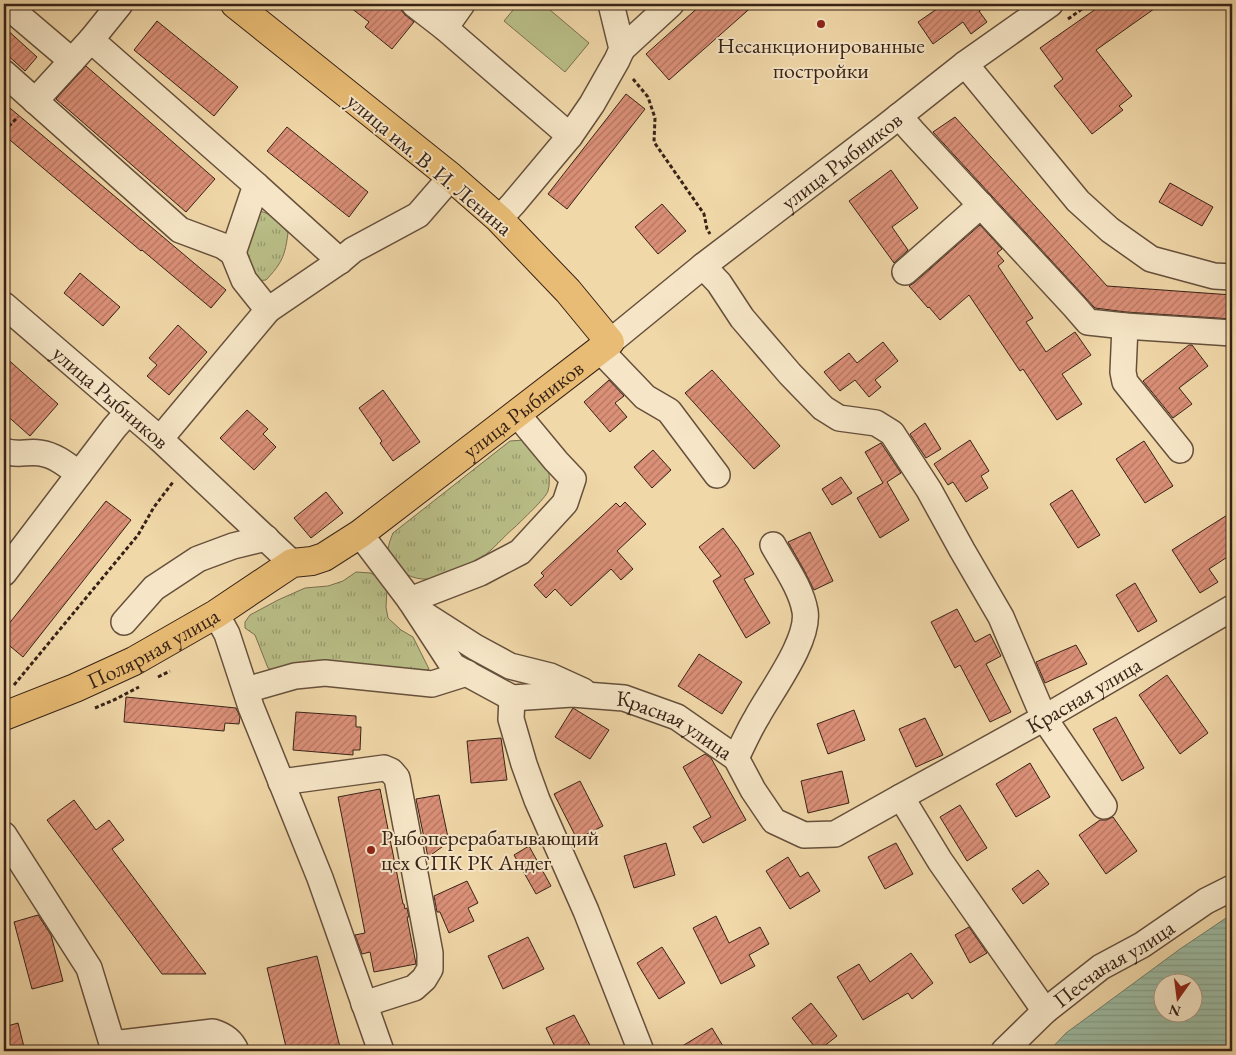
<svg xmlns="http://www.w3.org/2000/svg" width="1236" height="1055" font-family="'EB Garamond',serif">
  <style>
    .grass { fill: url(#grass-tufts); stroke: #797050 }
    .park { fill: #babf88; stroke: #797050 }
    .water { fill: url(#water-rules); stroke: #747e6b; fill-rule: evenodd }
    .building { fill: url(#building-hatch); stroke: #382217 }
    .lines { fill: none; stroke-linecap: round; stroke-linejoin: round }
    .minor-casing { stroke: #66503c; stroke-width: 28 }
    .major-casing { stroke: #382217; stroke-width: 30 }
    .path { stroke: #382217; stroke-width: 3; stroke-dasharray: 4 2.5; stroke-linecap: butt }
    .minor { stroke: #f6e6c7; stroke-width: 25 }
    .major { stroke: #e8bc74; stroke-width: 28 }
    .poi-dot { fill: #8f2418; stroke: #f6e6c7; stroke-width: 2 }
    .labels { text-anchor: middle; stroke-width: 4; stroke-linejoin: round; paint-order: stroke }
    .poi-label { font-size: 22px; fill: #382217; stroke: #f6e6c7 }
    .street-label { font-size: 22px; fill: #382217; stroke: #f6e6c7 }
  </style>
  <defs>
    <pattern id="grass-tufts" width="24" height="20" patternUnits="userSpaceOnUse" patternTransform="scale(1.25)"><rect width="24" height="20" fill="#babf88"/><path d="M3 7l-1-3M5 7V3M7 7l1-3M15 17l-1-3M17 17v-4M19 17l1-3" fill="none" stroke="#989b6e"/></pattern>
    <pattern id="water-rules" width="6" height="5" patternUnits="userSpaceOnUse" patternTransform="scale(1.25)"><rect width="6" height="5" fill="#9cbba3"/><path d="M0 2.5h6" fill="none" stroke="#87a08c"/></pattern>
    <pattern id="building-hatch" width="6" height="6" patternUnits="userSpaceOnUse" patternTransform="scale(1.25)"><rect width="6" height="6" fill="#db9078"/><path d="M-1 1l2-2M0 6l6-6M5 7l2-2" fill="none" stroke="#b37561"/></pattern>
  </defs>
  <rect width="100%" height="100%" fill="#f1d8a9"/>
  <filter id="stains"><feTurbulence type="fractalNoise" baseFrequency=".004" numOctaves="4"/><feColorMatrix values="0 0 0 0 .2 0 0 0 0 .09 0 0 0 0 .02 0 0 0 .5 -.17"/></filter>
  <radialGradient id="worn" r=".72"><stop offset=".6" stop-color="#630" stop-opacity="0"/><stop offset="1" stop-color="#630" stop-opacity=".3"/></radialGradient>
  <!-- grass -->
  <g class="grass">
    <path d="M255,210C272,213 278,220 288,233C285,256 282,263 266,280L255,281L241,252Z"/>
    <path d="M524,440L549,471C549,477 550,485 548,491C546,498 521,521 515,527C503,537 493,550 481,558C458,575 420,591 397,567C385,554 387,548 393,533L510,441Z"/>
    <polygon points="356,572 371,573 381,580 387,588 386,607 388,618 401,630 413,637 429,669 411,678 274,671 268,668 255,635 245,628 245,622 250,615 278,600 305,588 328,586 343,581"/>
  </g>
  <!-- park -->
  <polygon class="park" points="518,4 543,4 589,43 565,72 504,21"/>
  <!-- water -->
  <path class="water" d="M1232,914V1051H1049L1066,1033L1180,949ZM1164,982H1194V1012H1164Z"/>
  <!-- building -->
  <g class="building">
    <polygon points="346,4 400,4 401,10 405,15 414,22 392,49 365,27 369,22"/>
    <polygon points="702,4 755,4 669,80 646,54"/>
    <polygon points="944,4 989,4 979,11 987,22 971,34 963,22 933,44 918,22"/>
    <polygon points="1103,4 1161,4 1096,50 1132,96 1119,106 1123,110 1092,134 1054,86 1063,79 1040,48"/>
    <polygon points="157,21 238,87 214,116 134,50"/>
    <polygon points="4,27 37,57 25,71 4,52"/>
    <polygon points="86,66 215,179 186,212 56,99"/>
    <polygon points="626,94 645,109 567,209 548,194"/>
    <polygon points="4,103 226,290 211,308 142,250 141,251 4,135"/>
    <polygon points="955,117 1107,286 1232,295 1232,319 1126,312 1095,308 933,132"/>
    <polygon points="287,127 368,192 349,217 267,151"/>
    <polygon points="891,170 918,208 892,227 908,250 894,263 849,201"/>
    <polygon points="1170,183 1213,207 1202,226 1159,202"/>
    <polygon points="662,204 686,231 658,254 635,227"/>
    <polygon points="980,225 1002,249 997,253 1004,261 998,266 1033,318 1026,322 1046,352 1075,332 1091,355 1062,374 1082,404 1057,420 1023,369 1020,371 969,295 940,320 929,307 928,308 909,286 914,283"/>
    <polygon points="80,273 120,307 103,326 64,293"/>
    <polygon points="178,325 207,352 169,395 147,376 157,365 149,358"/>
    <polygon points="883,342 898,361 875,380 881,387 869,397 855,380 840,391 824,372 849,353 857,363"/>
    <polygon points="1189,345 1192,345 1208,366 1179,388 1192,404 1173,418 1143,381"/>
    <polygon points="4,356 58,404 30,436 4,413"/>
    <polygon points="712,370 780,446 754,469 685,393"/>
    <polygon points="609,380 624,396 615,403 627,417 610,432 584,402"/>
    <polygon points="383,390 420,442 393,461 380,443 382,441 359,408"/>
    <polygon points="247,410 268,429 263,434 276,447 254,470 220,438"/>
    <polygon points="925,423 941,449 926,458 910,434"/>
    <polygon points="970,440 989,471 981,476 988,488 966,502 953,482 948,485 934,464"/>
    <polygon points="1144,441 1173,486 1145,503 1116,459"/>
    <polygon points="881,443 901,473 887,482 909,520 880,538 857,498 883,483 865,452"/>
    <polygon points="653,450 671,470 652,488 634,467"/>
    <polygon points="841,477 852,493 832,505 822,489"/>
    <polygon points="1072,490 1100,535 1078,548 1050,504"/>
    <polygon points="326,492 343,513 311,538 294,518"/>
    <polygon points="106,501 131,520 23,657 4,641 4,630"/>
    <polygon points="625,502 646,524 617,551 633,569 621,580 611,569 571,606 555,589 546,598 534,585 544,576 541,573 616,503 620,507"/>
    <polygon points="1232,512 1232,554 1209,569 1218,582 1200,593 1172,550"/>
    <polygon points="723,528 738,548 754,574 744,579 770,623 746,638 713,581 721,576 699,547"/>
    <polygon points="810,532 833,581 814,590 804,570 788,542"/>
    <polygon points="1135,583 1157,621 1138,632 1116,595"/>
    <polygon points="957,609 975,642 990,634 1001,656 986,664 1011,712 990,722 960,665 955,668 931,622"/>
    <polygon points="1076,645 1087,664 1045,683 1036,662"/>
    <polygon points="699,654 742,682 722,714 678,686"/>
    <polygon points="1167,675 1208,733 1180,754 1139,695"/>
    <polygon points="126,697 236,708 240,717 239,724 225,723 224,731 124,722"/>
    <polygon points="573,708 609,730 590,759 555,737"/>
    <polygon points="854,710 865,740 828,754 817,724"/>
    <polygon points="296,712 356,716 356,727 361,727 360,750 353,750 353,755 293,750"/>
    <polygon points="1116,717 1144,768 1122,781 1093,729"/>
    <polygon points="925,718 943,755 916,767 899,729"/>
    <polygon points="501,738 507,780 471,783 467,741"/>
    <polygon points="705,754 711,758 746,820 703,843 693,827 711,817 683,767"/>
    <polygon points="1030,763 1050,797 1016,817 996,784"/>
    <polygon points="842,771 849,803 808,813 801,781"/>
    <polygon points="580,781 603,826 577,839 554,794"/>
    <polygon points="380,789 403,904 404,904 405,909 407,908 409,917 407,917 416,964 374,972 370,952 362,954 355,935 365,933 338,797"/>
    <polygon points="439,795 449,842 428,857 416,799"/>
    <polygon points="74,800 96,830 109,820 124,840 112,849 206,974 162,974 47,820"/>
    <polygon points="960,805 987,848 967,861 940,817"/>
    <polygon points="1113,817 1137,851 1106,874 1079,835 1100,820 1106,820"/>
    <polygon points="666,843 675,875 634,888 624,856"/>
    <polygon points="896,843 913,874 885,889 868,857"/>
    <polygon points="529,846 551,886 536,894 514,855"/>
    <polygon points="788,857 800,877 808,872 820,891 790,909 766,871"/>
    <polygon points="1038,870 1049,884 1023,904 1012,889"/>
    <polygon points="467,881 478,903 468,908 474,921 449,933 440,912 437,912 434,896"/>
    <polygon points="38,915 51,935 63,981 32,989 14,922"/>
    <polygon points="716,916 729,943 760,927 769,944 749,955 755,966 721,984 693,928"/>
    <polygon points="969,927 987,953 970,963 955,935"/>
    <polygon points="528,937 544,969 503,989 488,956"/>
    <polygon points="662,947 685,983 659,999 637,963"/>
    <polygon points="911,953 933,983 912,999 908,993 863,1020 837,977 859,964 870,982"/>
    <polygon points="317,956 341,1051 287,1051 267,968"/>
    <polygon points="811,1003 837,1036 818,1051 792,1018"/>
    <polygon points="574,1015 593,1051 557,1051 546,1028"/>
    <polygon points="18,1023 25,1051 4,1051 4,1027"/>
    <polygon points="712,1028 726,1051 674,1051"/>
  </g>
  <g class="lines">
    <defs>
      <g id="minor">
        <polyline points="5,4 72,61"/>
        <polyline points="414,4 445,28 570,136"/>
        <polyline points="445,28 462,4"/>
        <polyline points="91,40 256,185"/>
        <polyline points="622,49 671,4"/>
        <polyline points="965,64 1078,201 1110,230 1151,259 1214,276 1232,277"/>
        <polyline points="4,73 180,230 223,246 233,253 244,280 268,310 160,439"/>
        <polyline points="35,101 91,40 120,4"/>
        <polyline points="899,116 913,132 1075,307 1088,322 1125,326 1232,333"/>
        <polyline points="499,219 513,204 570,136 592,104 617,60 622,49 611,4"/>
        <polyline points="233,253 256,185 340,261"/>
        <polyline points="703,266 719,283 742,318 790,374 823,408 839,418 876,423 892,433 929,490 962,550 1001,617 1044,718 1104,806"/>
        <polyline points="905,272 981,205"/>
        <path id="s1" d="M4,305L160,439L292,563"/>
        <polyline points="268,310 340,261 353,250 418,215 451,177"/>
        <polyline points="1125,326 1123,372 1125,382 1180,450"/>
        <path id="s2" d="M610,342L703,266L884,128L965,64L1050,4"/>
        <polyline points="600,350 645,397 669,411 717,475"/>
        <path d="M4,451C17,456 27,451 40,453C55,455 67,465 79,474"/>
        <path id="s3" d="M360,534L410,600L453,666L512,698L572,694L624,698L677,717L736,758L753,790L774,821L804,835L835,834L901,797L972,758L1044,718L1232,608"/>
        <polyline points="4,573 114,428 128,412"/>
        <polyline points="410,600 480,573 520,552 565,503 573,479 556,461 517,414"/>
        <polyline points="216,614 227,634 251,707 320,878 381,1051"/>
        <polyline points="425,615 475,647 510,666 550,676 583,691"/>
        <polyline points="124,622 154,588 198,559 233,546 266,538"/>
        <polyline points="246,690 295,676 325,673 432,684 467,673"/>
        <polyline points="512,698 511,719 524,764 537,800 586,911 641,1051"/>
        <path d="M736,758C743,744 749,730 757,717C771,691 810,640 805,611C801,588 784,565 773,545"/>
        <polyline points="281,782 384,768 391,771 397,778 430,953 430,969 424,979 414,988 364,1004"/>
        <polyline points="901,797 940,861 1045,1011"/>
        <path d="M4,835L89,968L111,1040L121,1043L213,1032C223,1035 232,1041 236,1051"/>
        <path id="s4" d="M1004,1051L1045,1011L1101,967L1142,945L1206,901L1232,888"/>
      </g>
      <g id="major">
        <path id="s5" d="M4,716L75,688L134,661L216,614L292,563L312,561L324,557L360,534L610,342L568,291L499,219L451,177L235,4"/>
      </g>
    </defs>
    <!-- minor casing -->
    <use href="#minor" class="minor-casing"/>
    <!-- major casing -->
    <use href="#major" class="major-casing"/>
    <!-- path -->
    <g class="path">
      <polyline points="1068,19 1089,4"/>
      <polyline points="633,79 648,97 655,118 654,142 704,214 707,229 710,234"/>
      <polyline points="4,131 18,117"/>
      <polyline points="158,677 170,671"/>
      <polyline points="14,685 138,535 154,507 173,482"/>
      <polyline points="95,708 116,699 139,687"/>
    </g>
    <!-- minor -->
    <use href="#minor" class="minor"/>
    <!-- major -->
    <use href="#major" class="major"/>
  </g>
  <!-- markers -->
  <g class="poi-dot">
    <circle cx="821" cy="24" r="5"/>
    <circle cx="371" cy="850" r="5"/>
  </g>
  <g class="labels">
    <!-- poi labels -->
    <g class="poi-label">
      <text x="821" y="53">Несанкционированные<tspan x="821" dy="25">постройки</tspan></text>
      <text x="381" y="845" text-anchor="start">Рыбоперерабатывающий<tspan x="381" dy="25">цех СПК РК Андег</tspan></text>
    </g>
    <!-- street labels -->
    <g class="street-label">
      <text dy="8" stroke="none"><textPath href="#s2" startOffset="294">улица Рыбников</textPath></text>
      <text transform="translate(430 164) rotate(40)" y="8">улица им. В. И. Ленина</text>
      <text dy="8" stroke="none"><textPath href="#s1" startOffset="141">улица Рыбников</textPath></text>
      <text dy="8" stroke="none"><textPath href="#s5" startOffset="608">улица Рыбников</textPath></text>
      <text dy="8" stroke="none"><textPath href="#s5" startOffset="164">Полярная улица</textPath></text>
      <text dy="8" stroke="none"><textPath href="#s3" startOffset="892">Красная улица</textPath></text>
      <text dy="8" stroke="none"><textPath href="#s3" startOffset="398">Красная улица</textPath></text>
      <text dy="8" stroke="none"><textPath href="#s4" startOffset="141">Песчаная улица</textPath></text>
    </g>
  </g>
  <!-- margin -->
  <rect width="1236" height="1055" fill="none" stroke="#f1d8a9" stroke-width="20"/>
  <rect x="5" y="5" width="1226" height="1045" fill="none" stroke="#382217" stroke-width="2.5"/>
  <rect x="10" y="10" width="1216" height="1035" fill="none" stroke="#382217"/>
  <!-- north arrow -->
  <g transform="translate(1178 998) rotate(194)"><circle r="24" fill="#f6e6c7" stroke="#aa9881"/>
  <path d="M0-4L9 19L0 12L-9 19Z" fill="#8f2418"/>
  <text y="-8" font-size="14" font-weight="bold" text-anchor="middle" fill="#382217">N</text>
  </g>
  <rect width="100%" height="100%" filter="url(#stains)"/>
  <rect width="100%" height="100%" fill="url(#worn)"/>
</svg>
